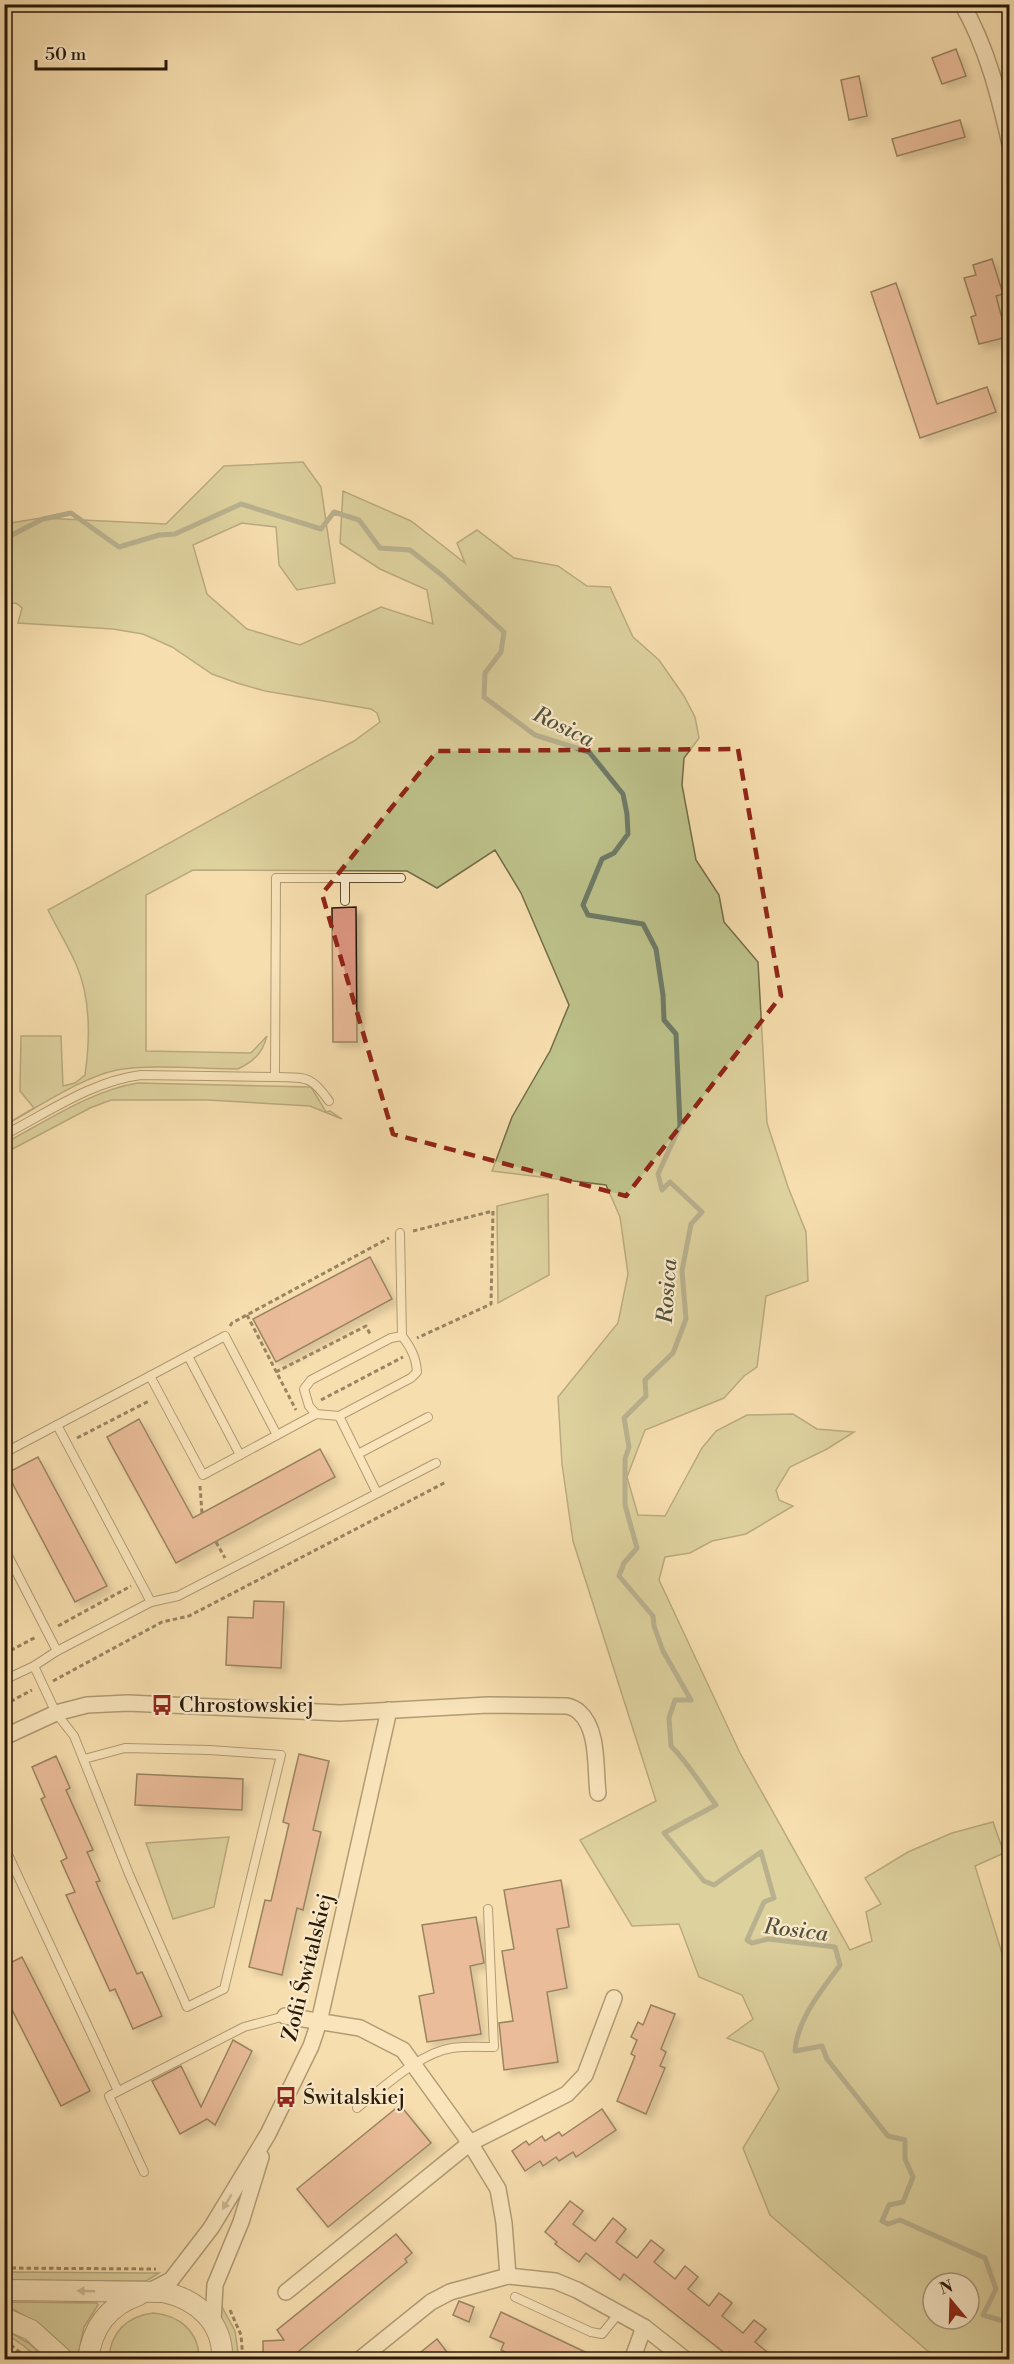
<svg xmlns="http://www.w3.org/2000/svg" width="1014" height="2364" font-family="'Libre Bodoni',serif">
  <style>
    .green { fill: #bdc18a; stroke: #726c48; stroke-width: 1.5; fill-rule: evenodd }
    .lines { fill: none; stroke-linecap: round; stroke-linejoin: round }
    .stream { stroke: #6e7a67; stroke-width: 5 }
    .building { fill: #d9937e; stroke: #281806; stroke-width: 1.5; filter: url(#shadow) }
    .service-casing { stroke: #5c4a30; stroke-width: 10 }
    .minor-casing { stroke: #5c4a30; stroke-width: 18 }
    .tertiary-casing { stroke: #5c4a30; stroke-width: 22 }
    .path { stroke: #281806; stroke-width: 3; stroke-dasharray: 4.5 3; stroke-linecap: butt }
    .service { stroke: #faeaca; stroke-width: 8 }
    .minor { stroke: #faeaca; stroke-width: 15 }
    .tertiary { stroke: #faeaca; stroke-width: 20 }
    .oneway { fill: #9c8c72 }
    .marked { fill: none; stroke: #8f2418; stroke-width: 4.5; stroke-dasharray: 12 8; stroke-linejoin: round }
    .labels { text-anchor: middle; stroke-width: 4.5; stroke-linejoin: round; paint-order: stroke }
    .poi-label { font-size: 21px; fill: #281806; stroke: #faeaca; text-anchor: start }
    .street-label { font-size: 21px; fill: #281806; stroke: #faeaca }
    .water-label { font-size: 22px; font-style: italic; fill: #51513f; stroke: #faeaca }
  </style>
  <defs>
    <filter id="shadow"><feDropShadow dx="5.5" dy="5.5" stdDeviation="3" flood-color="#0004"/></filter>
  </defs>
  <rect width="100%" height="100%" fill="#f7deae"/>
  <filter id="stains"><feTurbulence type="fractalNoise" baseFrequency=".00333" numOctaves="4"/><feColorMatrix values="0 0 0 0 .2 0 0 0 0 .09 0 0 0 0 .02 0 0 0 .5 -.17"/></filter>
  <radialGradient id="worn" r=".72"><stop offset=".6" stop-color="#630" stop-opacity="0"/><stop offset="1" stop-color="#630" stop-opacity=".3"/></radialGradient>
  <!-- green -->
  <g class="green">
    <path d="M303,462L321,487L335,583L297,590L279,565L276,527L242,523L193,545L207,594L247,629L300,645L381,607L433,624L427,590L380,569L340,543L343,491L411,521L465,563L457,543L477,530L514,558L558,566L587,586L610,587L633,637L659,660L684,696L695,717L699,738L684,758L682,785L696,860L719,895L724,922L758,962L767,1123L788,1187L806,1232L808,1281L766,1296L757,1367L744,1376L724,1398L645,1430L627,1477L638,1515L665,1516L702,1448L716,1431L747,1415L793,1414L817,1429L854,1432L827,1449L790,1467L776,1490L779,1500L793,1506L746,1534L712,1541L690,1553L665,1557L659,1580L740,1753L850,1950L872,1941L866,1912L881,1904L865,1878L908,1852L952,1833L993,1822L1004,1853L975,1866L1009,1976V2359H937L770,2215L743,2148L779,2089L763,2052L727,2038L753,2019L742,1995L699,1977L679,1924L632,1926L580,1840L656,1801L573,1541L562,1464L558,1397L618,1323L628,1274L620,1217L606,1185L492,1171L512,1117L550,1051L569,1005L521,893L495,850L437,888L407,871L193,870L146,895V1051L251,1053L267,1036C262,1054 254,1061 238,1069C202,1069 151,1064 117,1070C82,1077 37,1108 5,1125L34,1108L20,1091L21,1036H61L63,1086L75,1083L85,1075C90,1040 91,998 76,964C68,946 57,928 48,910L354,741L380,722L377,713L371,709L265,691L237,683L212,674L172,647L143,634L113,629L18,623L22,608L16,603L5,604V524L41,518L166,524L224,466ZM933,2283H969V2319H933Z"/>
    <path d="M138,1083L311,1087L326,1112L330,1111L342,1119L310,1106L208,1100H111L90,1108L5,1153V1143C45,1122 92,1090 138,1083Z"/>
    <polygon points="548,1194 549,1275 498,1303 497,1206"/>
    <polygon points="229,1837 214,1907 173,1919 146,1843"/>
    <polygon points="5,2272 146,2273 159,2273 146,2281 5,2280"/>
    <polygon points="9,2302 97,2303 98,2305 84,2327 78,2355 76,2357 42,2326 6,2305"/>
    <polygon points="221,2305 235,2331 239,2359 231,2359 221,2319"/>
    <path d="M153,2313C180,2315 199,2332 199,2359H109C110,2333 127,2316 153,2313Z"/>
    <polygon points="5,2329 30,2344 45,2359 39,2359 24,2346 5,2333"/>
  </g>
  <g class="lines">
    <!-- stream -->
    <path class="stream" d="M4,539L43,519L71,513L119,547L159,535L175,534L241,504L321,529L334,512L359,520L380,548L410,550L443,576L504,632L501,652L485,673L484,697L535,735L589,752L623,794L627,814L628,834L614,853L602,859L583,905L588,915L643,924L656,949L663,995L664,1020L676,1034L680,1126L658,1174L662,1190L670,1182L702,1212L691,1224L682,1271L686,1319L673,1353L645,1380L646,1396L624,1418L629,1447L625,1459V1505L637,1548L624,1563L619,1576L653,1616L654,1626L663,1651L691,1700H675L669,1718L671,1746C689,1764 701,1785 716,1805L664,1833L704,1881L714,1885L761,1852L774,1898L764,1902L747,1940L752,1943L768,1939L835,1947L840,1965C822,1990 797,2019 795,2051L822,2046L827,2059L888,2136L905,2140V2159L913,2177L903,2202L889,2205L882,2221L888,2224L900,2220L985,2258L996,2289L983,2315L1010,2323"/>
  </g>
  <!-- building -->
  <g class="building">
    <polygon points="956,49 966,76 942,84 932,58"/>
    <polygon points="859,76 867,116 849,120 841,80"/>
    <polygon points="960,120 965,137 897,156 892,139"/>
    <polygon points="992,259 1003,294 996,296 1007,337 979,344 971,317 976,315 964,278 976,275 973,265"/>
    <polygon points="896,283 937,404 987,387 996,412 920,438 871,292"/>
    <polygon points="356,907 357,1042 333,1042 332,908"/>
    <polygon points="370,1257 392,1299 276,1362 253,1319"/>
    <polygon points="139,1419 193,1518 320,1449 335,1477 176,1563 107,1437"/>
    <polygon points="38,1457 107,1586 75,1602 7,1473"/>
    <polygon points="254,1601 284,1602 281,1668 226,1665 228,1617 253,1618"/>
    <polygon points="299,1754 329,1761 313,1830 321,1832 303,1910 297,1908 282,1975 249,1967 265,1900 271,1901 289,1824 283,1822"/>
    <polygon points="56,1756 70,1788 66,1790 93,1850 87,1852 100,1881 96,1882 137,1974 142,1972 162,2016 133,2029 115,1989 110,1991 66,1895 75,1892 61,1861 67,1858 41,1799 45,1797 32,1767"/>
    <polygon points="137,1774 243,1779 242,1810 135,1805"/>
    <polygon points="561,1880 569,1927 557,1929 567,1988 547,1992 558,2062 504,2070 499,2023 513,2021 502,1951 514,1949 504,1890"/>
    <polygon points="476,1917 484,1963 470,1966 481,2034 427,2042 419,1996 434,1993 422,1925"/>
    <polygon points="22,1957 90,2091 61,2106 4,1994 4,1966"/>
    <polygon points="651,2005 675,2014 661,2049 666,2052 660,2066 665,2068 646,2114 617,2101 635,2056 631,2054 637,2040 631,2037 638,2022 643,2025"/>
    <polygon points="233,2040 252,2051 215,2125 207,2119 180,2134 152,2081 181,2066 201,2107"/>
    <polygon points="400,2105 431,2143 328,2227 297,2189"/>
    <polygon points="602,2109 616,2130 576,2157 573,2152 559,2161 556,2157 543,2166 540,2161 525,2171 512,2151 526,2141 529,2145 542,2136 545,2141 559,2132 562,2136"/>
    <polygon points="570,2201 583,2211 573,2224 595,2241 613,2218 626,2229 616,2242 637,2258 651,2240 664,2250 654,2262 675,2279 685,2266 698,2277 688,2289 709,2306 719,2293 732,2303 722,2316 743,2333 754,2320 766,2329 755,2342 777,2360 739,2360 729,2352 726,2354 624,2274 620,2280 586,2253 579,2262 555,2244 557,2242 545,2232"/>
    <polygon points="396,2234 412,2253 405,2259 407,2262 288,2360 263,2360 263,2341 284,2340 277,2330"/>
    <polygon points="459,2301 474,2307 469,2322 453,2315"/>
    <polygon points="501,2312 602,2360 522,2360 501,2350 504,2343 490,2337"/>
    <polygon points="437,2339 453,2360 411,2360"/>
  </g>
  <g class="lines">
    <defs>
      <g id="service">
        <polyline points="345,878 345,901"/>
        <path d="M275,1077C305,1078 310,1074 329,1101"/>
        <path d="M4,1135C47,1113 92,1081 141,1075L275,1077L276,878H401"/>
        <polyline points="188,1356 240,1455"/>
        <polyline points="150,1376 225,1336 277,1435"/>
        <polyline points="316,1414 309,1406 304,1389 311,1380 391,1338 402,1336"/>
        <polyline points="57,1425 150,1376 203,1475 316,1414 339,1416"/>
        <polyline points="4,1453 57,1425 151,1602"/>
        <polyline points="358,1454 428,1417"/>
        <path d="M377,1493L339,1416L411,1378L417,1372C416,1357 411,1348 402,1336L400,1233"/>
        <polyline points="4,1548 57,1651"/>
        <polyline points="4,1680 34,1666"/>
        <polyline points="84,1759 125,1748 209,1750 281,1755 224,1989 187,2007 129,1874 74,1736 56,1713 34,1666 57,1651 151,1602 178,1596 436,1463"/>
        <polyline points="4,1846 118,2091"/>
        <path d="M357,2108C383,2088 419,2053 452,2048C466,2046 481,2047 494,2047L488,1909"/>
        <polyline points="144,2172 109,2096 244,2027 285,2016"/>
        <polyline points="515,2297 591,2332 602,2334 619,2313"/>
      </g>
      <g id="minor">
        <path d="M962,4C987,47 999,96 1010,144"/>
        <path d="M4,1737L56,1713L87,1705L128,1703L340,1713L488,1705L567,1706C571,1707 576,1709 579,1712C599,1729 595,1769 598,1793"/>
        <polyline points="285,2016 360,2028 403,2050 470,2143 498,2189 504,2223 508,2276"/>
        <polyline points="148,2292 171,2280 211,2228 268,2134 311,2046 319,2022 389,1710"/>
        <polyline points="286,2292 470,2143 567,2094 585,2075 614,1998"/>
        <polyline points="213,2322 215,2285 241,2222 261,2157"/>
        <polyline points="359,2360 431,2302 450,2292 508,2276 555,2281 577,2290 644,2327 686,2360"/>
        <polyline points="632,2360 644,2327"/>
      </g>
      <g id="tertiary">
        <path d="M4,2290L163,2292C197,2299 224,2323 222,2360"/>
        <polyline points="4,2318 31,2330 64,2360"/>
        <path d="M88,2360C92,2327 108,2306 139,2295"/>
      </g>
    </defs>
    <!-- service casing -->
    <use href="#service" class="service-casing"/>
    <!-- minor casing -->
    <use href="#minor" class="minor-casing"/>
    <!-- tertiary casing -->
    <use href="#tertiary" class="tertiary-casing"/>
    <!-- path -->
    <g class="path">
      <polyline points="413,1231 493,1211 491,1304 417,1338"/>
      <polyline points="247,1315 296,1410"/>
      <polyline points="230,1326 232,1323 389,1238"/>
      <polyline points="276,1372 366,1326 371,1336"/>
      <polyline points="321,1400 403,1357"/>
      <polyline points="77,1438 149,1401"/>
      <polyline points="200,1486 202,1513"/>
      <polyline points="216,1542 225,1558"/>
      <polyline points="58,1626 131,1586"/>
      <polyline points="4,1654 36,1637"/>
      <polyline points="53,1681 162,1622 189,1616 446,1482"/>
      <polyline points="4,1705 32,1690"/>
      <polyline points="4,2268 156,2269"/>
      <polyline points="230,2310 241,2335 243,2360"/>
      <polyline points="5,2340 29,2360"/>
    </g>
    <!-- service -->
    <use href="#service" class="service"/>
    <!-- minor -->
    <use href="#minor" class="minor"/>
    <!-- tertiary -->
    <use href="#tertiary" class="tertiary"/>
  </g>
  <!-- one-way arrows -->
  <defs><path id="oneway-solid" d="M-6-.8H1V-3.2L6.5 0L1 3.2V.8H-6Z" transform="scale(1.5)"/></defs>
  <g class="oneway">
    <use href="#oneway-solid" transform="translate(227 2202) rotate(121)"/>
    <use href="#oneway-solid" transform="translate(86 2291) rotate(-178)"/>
  </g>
  <!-- marked area -->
  <path d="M0 0H1014V2364H0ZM738,749L781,996L626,1196L393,1134L322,894L437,751Z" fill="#f7deae" fill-opacity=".55" fill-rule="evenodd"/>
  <path class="marked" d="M738,749L781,996L626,1196L393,1134L322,894L437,751Z"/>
  <!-- icons -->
  <defs>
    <symbol id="bus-bare" viewBox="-9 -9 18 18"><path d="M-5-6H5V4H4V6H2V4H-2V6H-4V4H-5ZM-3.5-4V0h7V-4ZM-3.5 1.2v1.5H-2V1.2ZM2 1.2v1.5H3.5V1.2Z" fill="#8f2418" stroke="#faeaca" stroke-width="2.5" paint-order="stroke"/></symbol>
  </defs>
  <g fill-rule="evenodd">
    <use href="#bus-bare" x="147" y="1690" width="30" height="30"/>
    <use href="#bus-bare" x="271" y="2082" width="30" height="30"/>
  </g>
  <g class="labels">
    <!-- poi labels -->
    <g class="poi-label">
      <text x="179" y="1712">Chrostowskiej</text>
      <text x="303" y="2104">Świtalskiej</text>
    </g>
    <!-- street labels -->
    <g class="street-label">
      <text transform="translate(307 1967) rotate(-76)" y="7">Zofii Świtalskiej</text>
    </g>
    <!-- water labels -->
    <g class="water-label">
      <text transform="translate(564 726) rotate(26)" y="8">Rosica</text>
      <text transform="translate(666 1291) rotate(-86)" y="8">Rosica</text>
      <text transform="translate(796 1929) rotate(7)" y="8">Rosica</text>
    </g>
  </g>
  <!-- margin -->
  <rect width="1014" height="2364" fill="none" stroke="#f7deae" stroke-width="24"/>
  <rect x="6" y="6" width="1002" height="2352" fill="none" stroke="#281806" stroke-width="3"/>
  <rect x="12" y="12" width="990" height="2340" fill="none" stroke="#281806" stroke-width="1.5"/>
  <!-- north arrow -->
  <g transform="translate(951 2301) rotate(341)"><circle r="28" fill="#faeaca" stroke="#a6967c" stroke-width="1.5"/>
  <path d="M0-4.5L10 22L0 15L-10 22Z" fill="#8f2418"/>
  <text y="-9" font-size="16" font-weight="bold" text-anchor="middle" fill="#281806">N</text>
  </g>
  <!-- scale -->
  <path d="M36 60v9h130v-9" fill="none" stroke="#281806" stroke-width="3"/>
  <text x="45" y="60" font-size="18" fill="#281806" stroke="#faeaca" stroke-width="4.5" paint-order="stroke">50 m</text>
  <rect width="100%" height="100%" filter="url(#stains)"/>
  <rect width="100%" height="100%" fill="url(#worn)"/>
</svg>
